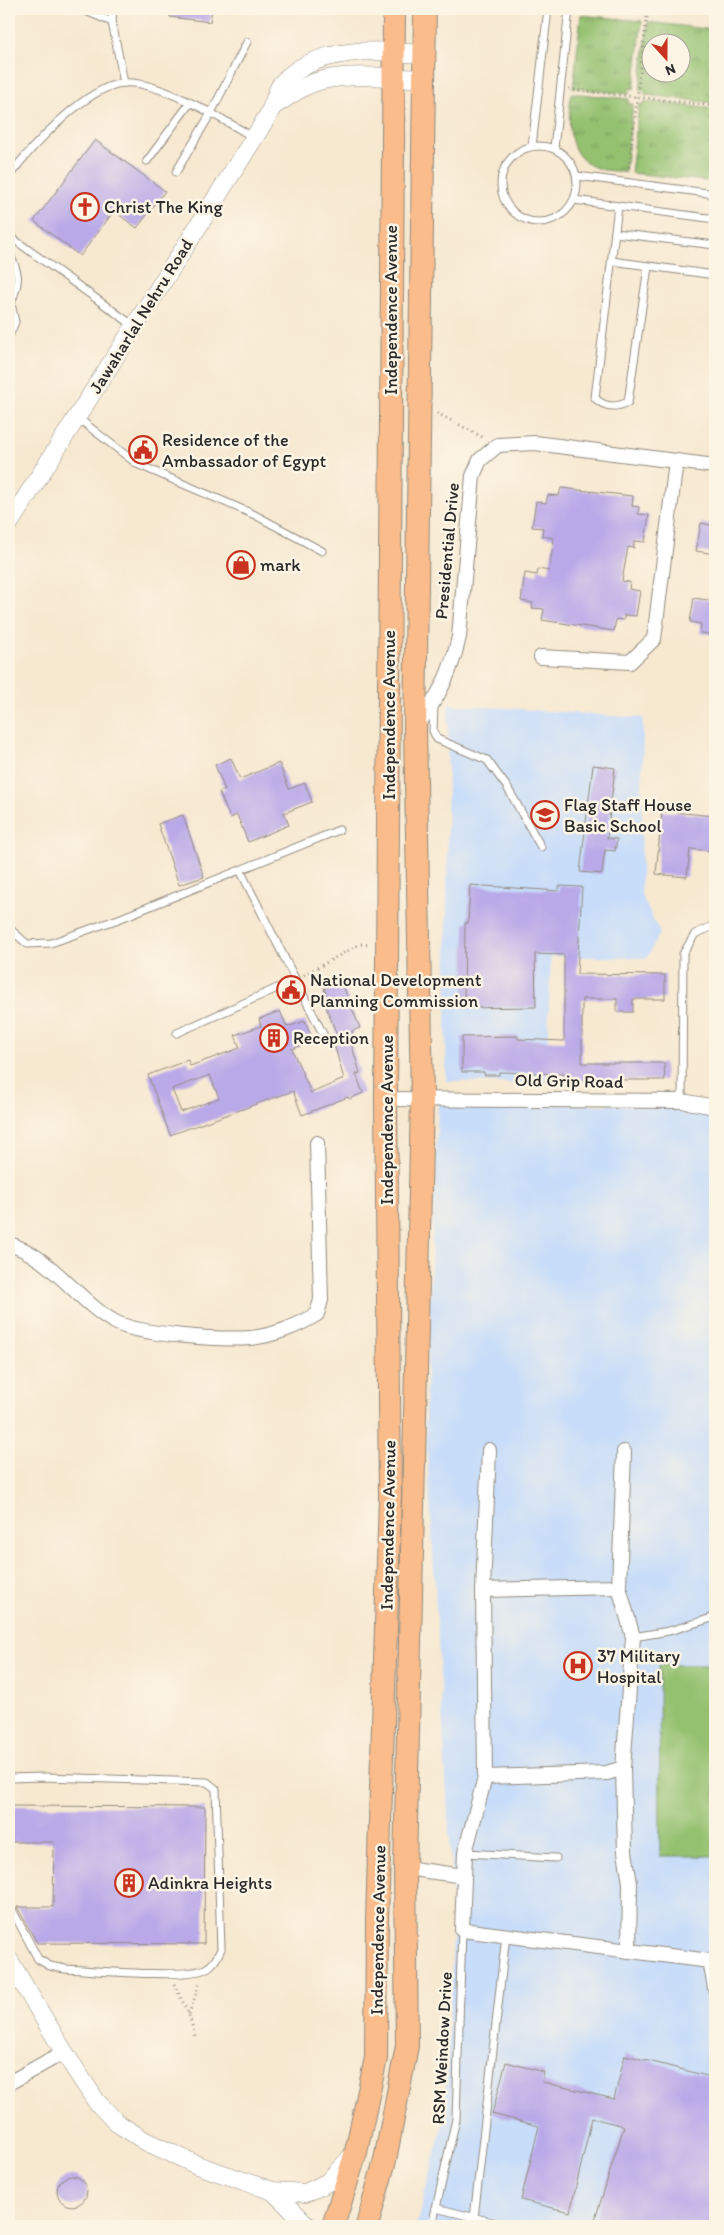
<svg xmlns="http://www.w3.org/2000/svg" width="724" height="2235" font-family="Itim,sans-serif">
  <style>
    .built { fill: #c8ddf9 }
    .grass { fill: url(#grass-tufts); stroke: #60764e; fill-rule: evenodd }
    .garden { fill: #94c170; stroke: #60764e }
    .building { fill: #b9a9e8; fill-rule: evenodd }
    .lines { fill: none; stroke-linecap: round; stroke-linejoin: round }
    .service-casing { stroke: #918a7e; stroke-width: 9 }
    .minor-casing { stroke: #918a7e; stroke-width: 16 }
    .tertiary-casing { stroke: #918a7e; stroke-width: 19 }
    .trunk-casing { stroke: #918a7e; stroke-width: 24 }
    .path { stroke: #918a7e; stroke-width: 3; stroke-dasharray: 1 4; stroke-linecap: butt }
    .service { stroke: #fff; stroke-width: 7 }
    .minor { stroke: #fff; stroke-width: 14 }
    .tertiary { stroke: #fff; stroke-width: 18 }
    .trunk { stroke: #fabc8b; stroke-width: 22 }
    .labels { text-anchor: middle; stroke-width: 5; stroke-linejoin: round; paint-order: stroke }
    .poi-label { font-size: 18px; fill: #2b2b2b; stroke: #fcf5e5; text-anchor: start }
    .street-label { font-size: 18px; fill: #2b2b2b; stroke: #fcf5e5 }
  </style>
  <defs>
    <pattern id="grass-tufts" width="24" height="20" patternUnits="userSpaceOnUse" patternTransform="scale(1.25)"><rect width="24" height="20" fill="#94c170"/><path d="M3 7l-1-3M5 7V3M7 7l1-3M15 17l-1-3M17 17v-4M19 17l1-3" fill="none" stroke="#799d5c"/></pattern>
  </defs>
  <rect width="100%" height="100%" fill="#fcf5e5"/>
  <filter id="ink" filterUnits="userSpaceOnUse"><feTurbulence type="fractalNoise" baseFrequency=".02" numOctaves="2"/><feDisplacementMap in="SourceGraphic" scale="10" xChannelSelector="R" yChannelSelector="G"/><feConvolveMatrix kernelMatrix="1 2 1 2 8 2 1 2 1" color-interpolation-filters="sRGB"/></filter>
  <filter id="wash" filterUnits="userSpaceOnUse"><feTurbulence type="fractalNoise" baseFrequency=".0096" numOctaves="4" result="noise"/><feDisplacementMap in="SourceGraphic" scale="20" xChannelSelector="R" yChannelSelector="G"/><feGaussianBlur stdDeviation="1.12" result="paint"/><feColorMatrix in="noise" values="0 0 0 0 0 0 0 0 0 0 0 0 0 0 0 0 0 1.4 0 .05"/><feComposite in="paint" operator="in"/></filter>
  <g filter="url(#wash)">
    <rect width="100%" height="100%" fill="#f7e8d0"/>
    <!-- built -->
    <g class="built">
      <polygon points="448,704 643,718 641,895 660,933 647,958 551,956 546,1085 446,1081"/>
      <polygon points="438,1102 684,1106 715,1115 715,2226 416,2226 444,2119 454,1919 425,1414"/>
    </g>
    <!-- grass -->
    <g class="grass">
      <polygon points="581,15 642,21 634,89 630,88 629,94 573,88"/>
      <path d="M648,22L715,30V103L645,95V90H640ZM652,42H682V72H652Z"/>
      <path d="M571,93L629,99L628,104H633L625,172C616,171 605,171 597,168C564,156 569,121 571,93Z"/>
      <polygon points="645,101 715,109 715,182 631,173 639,104 644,105"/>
    </g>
    <!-- garden -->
    <polygon class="garden" points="659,1665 715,1665 715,1856 660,1856"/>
    <g id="blocks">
      <!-- building -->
      <g class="building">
        <polygon points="171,9 212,9 210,22 170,17"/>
        <polygon points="95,140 165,191 137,228 114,211 80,256 34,221"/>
        <polygon points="561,488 633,496 632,506 639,507 638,514 649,515 645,542 634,541 634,548 628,547 622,581 630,582 629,589 640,591 636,616 624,615 624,620 616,619 614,631 542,620 544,609 532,608 533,603 521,601 525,573 537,575 538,569 549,571 554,538 542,536 543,528 532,527 536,501 546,503 548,495 559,496"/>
        <polygon points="701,523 715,526 715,554 696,551"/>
        <polygon points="694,598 715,601 715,635 700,633 701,624 690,622"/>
        <polygon points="231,758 240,779 279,763 289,789 305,783 312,802 284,813 289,825 248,842 237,815 230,818 219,792 225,790 215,765"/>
        <polygon points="593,765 615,768 607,838 617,839 615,851 605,850 602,874 580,872"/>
        <polygon points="662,811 715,816 715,851 690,849 687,877 656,874"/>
        <polygon points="183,815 204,877 179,885 158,824"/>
        <polygon points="470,885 559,891 559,886 582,887 577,974 665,975 665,999 633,999 633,1012 617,1012 617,999 582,999 582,1063 664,1063 665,1080 564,1080 564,1074 499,1072 499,1075 484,1075 484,1072 462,1072 462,1037 518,1036 518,1039 564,1041 564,955 535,954 536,1007 464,1008 465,923 468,923"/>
        <path d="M341,981L360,1028L352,1031L353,1034L349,1036L360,1073L356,1074L363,1093L349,1099L348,1097L302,1115L293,1091L170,1135L148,1075L188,1060L190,1066L240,1048L235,1035L261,1026L259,1019L280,1011L287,1027L305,1021L313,1041L292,1049L311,1093L344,1079L334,1044L340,1043L322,996L326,994L324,988ZM210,1075L219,1098L181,1112L172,1089Z"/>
        <polygon points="9,1806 205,1807 204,1944 37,1943 17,1907 53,1907 54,1842 9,1842"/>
        <polygon points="625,2055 715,2078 715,2226 593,2226 624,2126 592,2118 570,2212 521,2200 539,2126 492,2114 506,2062 544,2072 542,2082 614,2099"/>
        <circle cx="72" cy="2191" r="15"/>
      </g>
    </g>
  </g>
  <g filter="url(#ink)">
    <use href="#blocks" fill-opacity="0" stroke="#918a7e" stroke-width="1"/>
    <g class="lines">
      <defs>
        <g id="service">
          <polyline points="81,9 112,22 124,83"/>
          <polyline points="112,22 113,9"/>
          <circle cx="539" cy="184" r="38"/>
          <polyline points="532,146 548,9"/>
          <polyline points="554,148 569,9"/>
          <polyline points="147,161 190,103"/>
          <polyline points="176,172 211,113 247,42"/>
          <path d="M9,176C31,147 86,87 123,83C156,79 224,120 253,137"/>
          <polyline points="577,176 715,194"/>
          <polyline points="574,200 715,219"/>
          <path d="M618,206L595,398C605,408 616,408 628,402L648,267"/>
          <polyline points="9,231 12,238 134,326"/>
          <polyline points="615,233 715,245"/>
          <path d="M9,253C20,274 20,280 11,303"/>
          <polyline points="612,261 715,275"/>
          <polyline points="9,336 15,322 10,299"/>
          <polyline points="78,418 137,464 255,515 322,551"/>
          <polyline points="434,704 433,731 437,739 487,760 507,787 541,847"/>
          <polyline points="240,870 324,1036"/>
          <polyline points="9,928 27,944 51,943 121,918 339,830"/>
          <polyline points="177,1033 295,980"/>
          <polyline points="682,1101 683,954 695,934 715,925"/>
          <polyline points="633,1637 669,1631 712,1618 715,1614"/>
          <path d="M9,1778L44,1777L207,1782L216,1789L221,1949C217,1957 214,1965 205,1969C184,1979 92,1970 65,1969L50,1966L38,1959L9,1904"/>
          <polyline points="465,1853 556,1858"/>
          <polyline points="436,2208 508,2226"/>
          <polyline points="474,2218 506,1935"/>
          <polyline points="432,2226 456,2119 462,1930"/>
        </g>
        <g id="minor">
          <polyline points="541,657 630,662 654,639 676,461"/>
          <path d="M415,728C438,699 451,673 459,637L473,476L480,460L498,445L535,443L715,466"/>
          <polyline points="386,1099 682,1101 715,1107"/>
          <path d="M9,1244C51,1256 78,1302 115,1322C138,1335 222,1340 250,1338C273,1336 298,1326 317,1314L321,1300L317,1143"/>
          <polyline points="489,1450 483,1590 485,1777 465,1853 462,1930 710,1961 715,1988"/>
          <polyline points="483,1590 619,1587"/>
          <polyline points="623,1768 625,1852 630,1883 629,1951"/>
          <polyline points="485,1777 607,1773 623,1768 633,1637 619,1587 624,1452"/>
          <polyline points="405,1868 464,1876"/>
          <polyline points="9,2083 64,2052"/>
        </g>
        <g id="tertiary">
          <path d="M272,107C288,97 304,84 323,80C355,73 391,78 423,79"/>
          <path d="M9,524L251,143C258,131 267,119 272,107C276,99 276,89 283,82C317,46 379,49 424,55"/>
          <polyline points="9,1960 64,2052 96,2101 117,2123 145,2141 197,2165 273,2191 306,2193 328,2182 355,2153"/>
          <polyline points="273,2191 308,2226"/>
        </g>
        <g id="trunk">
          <polyline points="333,2226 356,2152 376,2058 377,1920 390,1497 386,1099 394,9"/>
          <polyline points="367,2226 385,2160 407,2046 405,1868 422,1098 415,728 425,9"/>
        </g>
      </defs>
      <!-- service casing -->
      <use href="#service" class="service-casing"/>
      <!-- minor casing -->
      <use href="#minor" class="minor-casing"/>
      <!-- tertiary casing -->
      <use href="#tertiary" class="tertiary-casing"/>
      <!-- trunk casing -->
      <use href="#trunk" class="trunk-casing"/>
      <!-- path -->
      <g class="path">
        <polyline points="569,89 715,106"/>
        <polyline points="628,172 648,9"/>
        <polyline points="437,413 484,438"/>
        <polyline points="304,975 360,944 370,945"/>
        <polyline points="174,1984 189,2015 195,2036"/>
        <polyline points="189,2014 200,1982"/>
      </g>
      <!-- service -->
      <use href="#service" class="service"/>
      <!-- minor -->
      <use href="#minor" class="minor"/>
      <!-- tertiary -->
      <use href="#tertiary" class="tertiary"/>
      <!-- trunk -->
      <use href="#trunk" class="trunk"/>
    </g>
  </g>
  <!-- icons -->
  <defs>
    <symbol id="church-ring" viewBox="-11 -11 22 22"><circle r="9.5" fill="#fcf5e5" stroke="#c8321e" stroke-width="1.5"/><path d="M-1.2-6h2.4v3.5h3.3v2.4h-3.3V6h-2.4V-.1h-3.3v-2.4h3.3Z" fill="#c8321e"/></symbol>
    <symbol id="civic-ring" viewBox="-11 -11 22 22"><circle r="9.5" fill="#fcf5e5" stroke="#c8321e" stroke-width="1.5"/><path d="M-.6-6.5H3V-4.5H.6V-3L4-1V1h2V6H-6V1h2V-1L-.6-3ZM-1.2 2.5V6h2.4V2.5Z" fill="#c8321e"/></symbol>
    <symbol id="shop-ring" viewBox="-11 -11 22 22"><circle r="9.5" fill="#fcf5e5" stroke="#c8321e" stroke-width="1.5"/><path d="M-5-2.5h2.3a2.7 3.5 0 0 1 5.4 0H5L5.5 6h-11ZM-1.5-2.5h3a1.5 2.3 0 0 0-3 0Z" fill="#c8321e"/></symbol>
    <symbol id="school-ring" viewBox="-11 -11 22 22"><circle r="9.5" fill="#fcf5e5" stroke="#c8321e" stroke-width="1.5"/><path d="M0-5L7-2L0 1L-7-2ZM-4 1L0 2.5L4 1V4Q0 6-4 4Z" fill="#c8321e"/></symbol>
    <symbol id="building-ring" viewBox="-11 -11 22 22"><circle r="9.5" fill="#fcf5e5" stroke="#c8321e" stroke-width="1.5"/><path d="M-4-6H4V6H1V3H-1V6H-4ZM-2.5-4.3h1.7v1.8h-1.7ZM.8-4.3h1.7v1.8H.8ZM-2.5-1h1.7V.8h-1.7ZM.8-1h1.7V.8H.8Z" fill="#c8321e"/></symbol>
    <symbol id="hospital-ring" viewBox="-11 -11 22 22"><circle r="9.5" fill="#fcf5e5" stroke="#c8321e" stroke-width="1.5"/><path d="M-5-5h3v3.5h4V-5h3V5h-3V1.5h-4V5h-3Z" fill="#c8321e"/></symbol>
  </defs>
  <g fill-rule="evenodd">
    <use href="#church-ring" x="69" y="191" width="32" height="32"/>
    <use href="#civic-ring" x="127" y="434" width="32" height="32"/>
    <use href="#shop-ring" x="225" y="549" width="32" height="32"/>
    <use href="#school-ring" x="529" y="799" width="32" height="32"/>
    <use href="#civic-ring" x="275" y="974" width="32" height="32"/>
    <use href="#building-ring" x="258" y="1022" width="32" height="32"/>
    <use href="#hospital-ring" x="562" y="1650" width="32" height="32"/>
    <use href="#building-ring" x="113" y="1867" width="32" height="32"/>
  </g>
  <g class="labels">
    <!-- poi labels -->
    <g class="poi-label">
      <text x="104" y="213">Christ The King</text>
      <text x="162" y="446">Residence of the<tspan x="162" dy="21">Ambassador of Egypt</tspan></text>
      <text x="260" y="571">mark</text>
      <text x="564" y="811">Flag Staff House<tspan x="564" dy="21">Basic School</tspan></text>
      <text x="310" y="986">National Development<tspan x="310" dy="21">Planning Commission</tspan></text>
      <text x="293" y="1044">Reception</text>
      <text x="597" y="1662">37 Military<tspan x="597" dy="21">Hospital</tspan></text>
      <text x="148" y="1889">Adinkra Heights</text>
    </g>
    <!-- street labels -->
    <g class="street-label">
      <text transform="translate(391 310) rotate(-90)" y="6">Independence Avenue</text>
      <text transform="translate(141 316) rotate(-58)" y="6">Jawaharlal Nehru Road</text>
      <text transform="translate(447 551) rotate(-85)" y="6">Presidential Drive</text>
      <text transform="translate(389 715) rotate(-90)" y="6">Independence Avenue</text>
      <text transform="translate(569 1081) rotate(1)" y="6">Old Grip Road</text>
      <text transform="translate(387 1120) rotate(-90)" y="6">Independence Avenue</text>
      <text transform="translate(388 1525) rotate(-89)" y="6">Independence Avenue</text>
      <text transform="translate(378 1930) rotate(-89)" y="6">Independence Avenue</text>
      <text transform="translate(442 2048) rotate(-87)" y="6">RSM Weindow Drive</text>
    </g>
  </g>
  <!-- margin -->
  <rect width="724" height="2235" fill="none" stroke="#fcf5e5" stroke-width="30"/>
  <!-- north arrow -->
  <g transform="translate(666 58) rotate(159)"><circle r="24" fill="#fcf5e5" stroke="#a8a49b"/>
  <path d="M0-4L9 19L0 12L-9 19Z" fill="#c8321e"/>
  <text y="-8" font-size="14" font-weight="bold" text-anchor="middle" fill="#2b2b2b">N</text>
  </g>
</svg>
